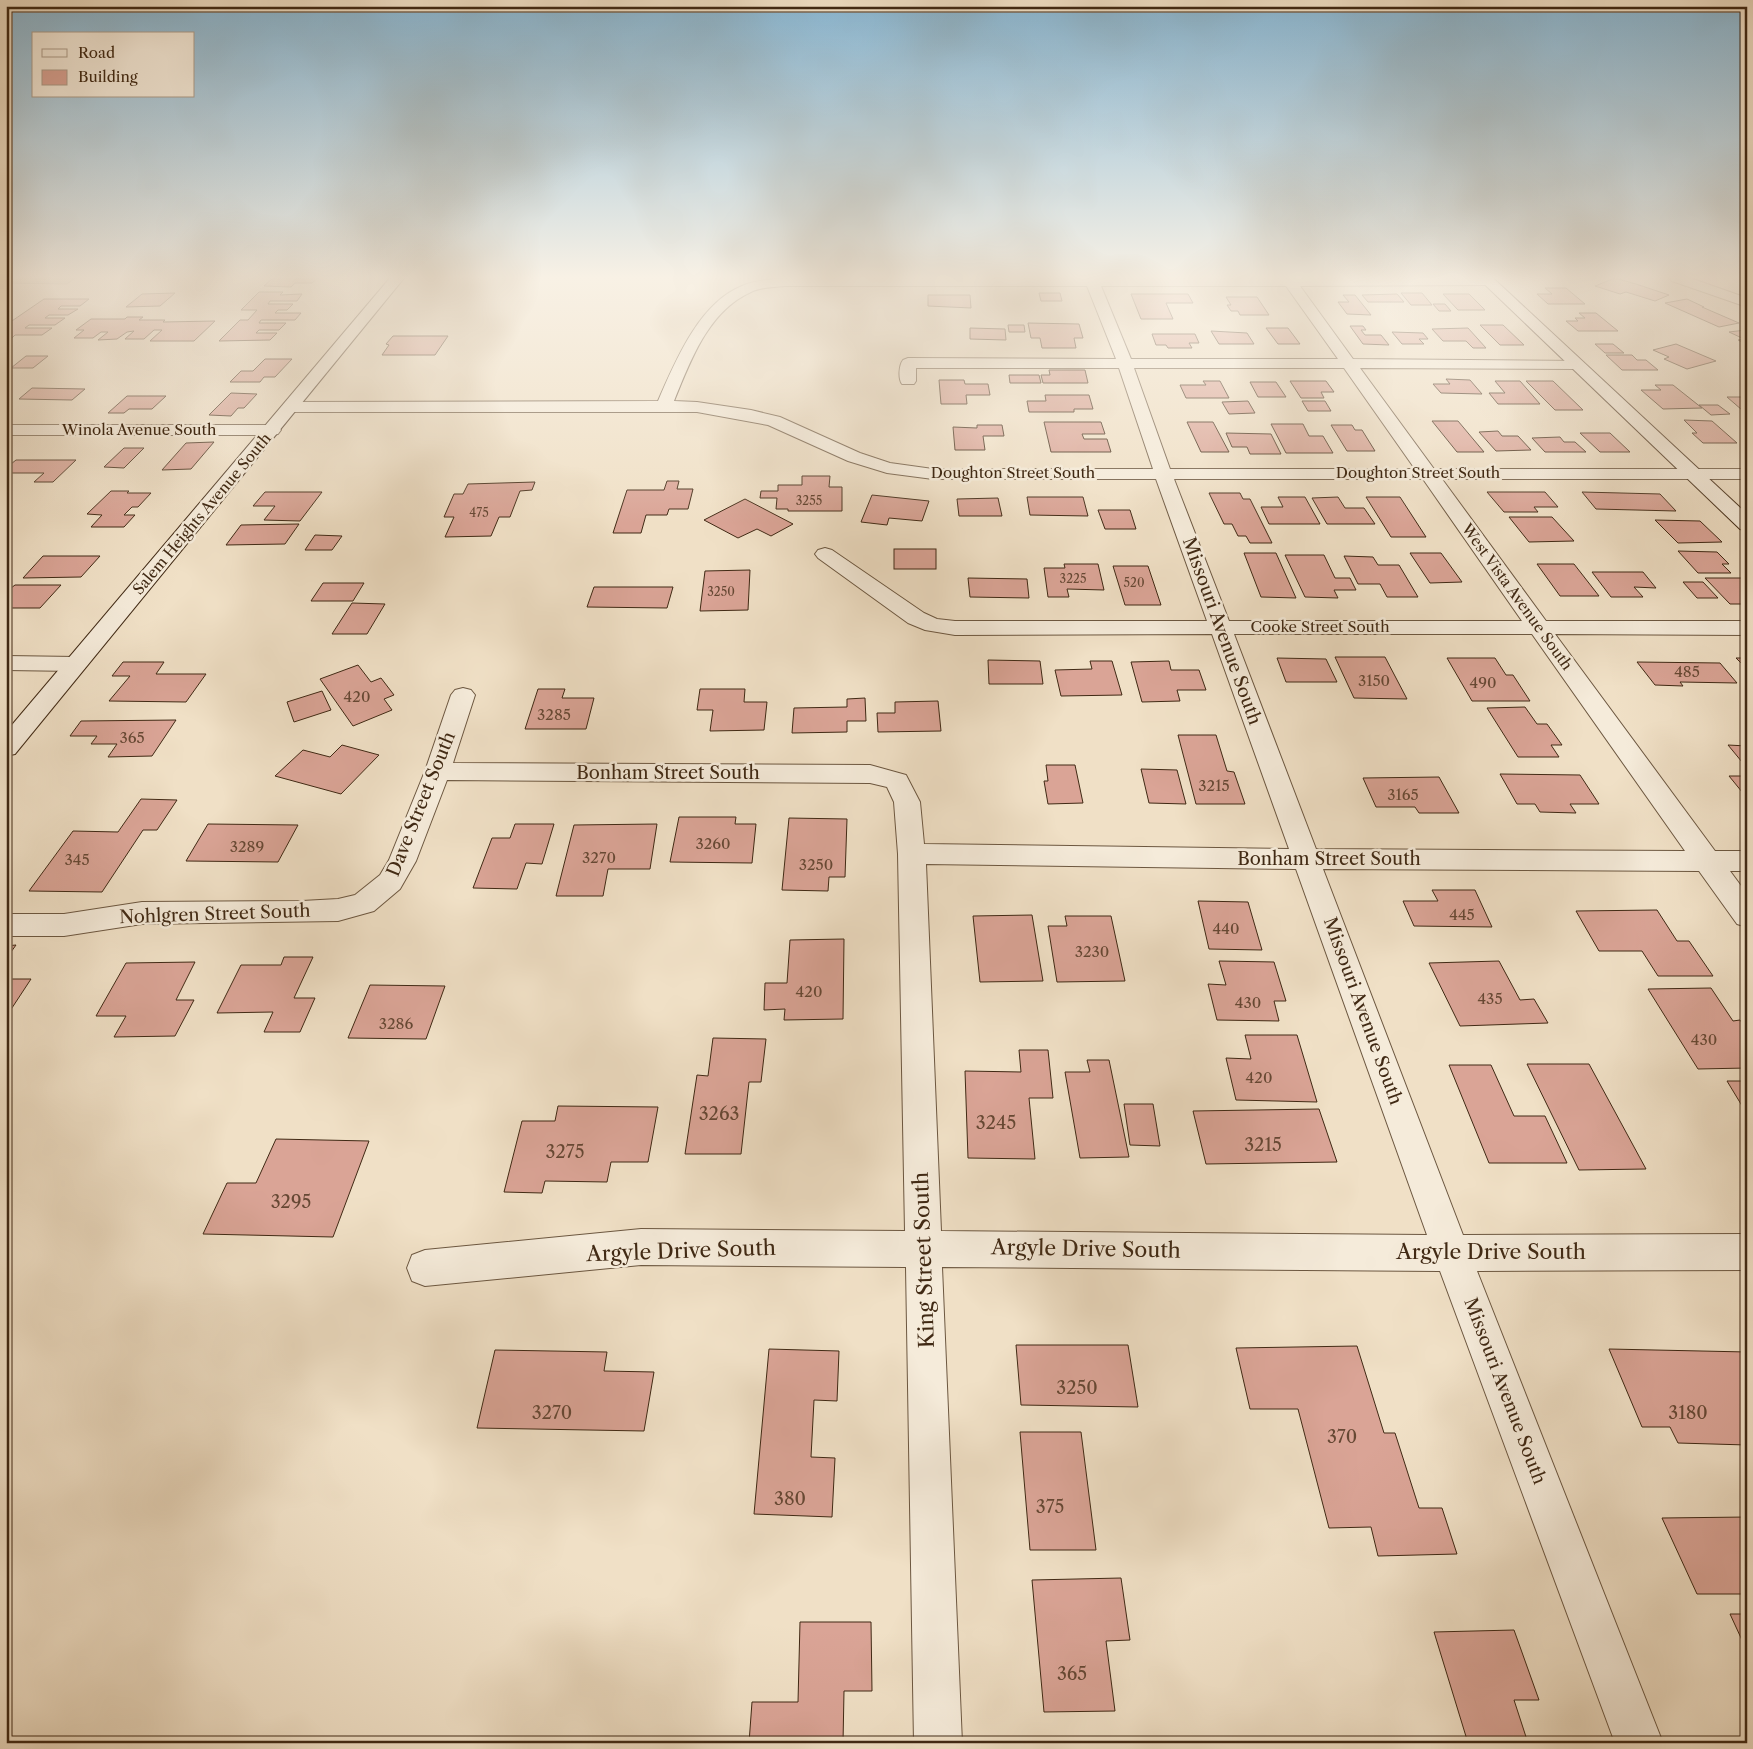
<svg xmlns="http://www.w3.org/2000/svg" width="1753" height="1749" font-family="'Libre Caslon Text',serif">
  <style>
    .green { fill: #bcc193; stroke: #7e7554 }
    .building { fill: #daa496; stroke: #402914 }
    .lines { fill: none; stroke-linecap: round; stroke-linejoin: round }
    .street-casing { stroke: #6c5740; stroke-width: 2 }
    .secondary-casing { stroke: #402914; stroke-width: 2 }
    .street { fill: #f5ebda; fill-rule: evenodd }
    .secondary { fill: #f5ebda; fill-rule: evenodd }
    .labels { text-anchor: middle; stroke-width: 5; stroke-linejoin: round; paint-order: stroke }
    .far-number-label { font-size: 12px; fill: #664834 }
    .far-street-label { font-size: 15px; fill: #402914; stroke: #f5ebda }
    .number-label { font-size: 15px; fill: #664834 }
    .street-label { font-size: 18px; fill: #402914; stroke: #f5ebda }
    .near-number-label { font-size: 18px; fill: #664834 }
    .near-street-label { font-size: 21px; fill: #402914; stroke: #f5ebda }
  </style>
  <rect width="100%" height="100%" fill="#f0e0c6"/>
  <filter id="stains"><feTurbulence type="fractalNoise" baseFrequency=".004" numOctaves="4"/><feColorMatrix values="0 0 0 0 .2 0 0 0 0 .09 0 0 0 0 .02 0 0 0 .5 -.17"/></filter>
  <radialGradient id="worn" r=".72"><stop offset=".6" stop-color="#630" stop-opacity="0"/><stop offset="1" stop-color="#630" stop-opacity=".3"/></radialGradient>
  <!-- green -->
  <polygon class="green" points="6,278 75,278 67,284 6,283"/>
  <!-- building -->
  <g class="building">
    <polygon points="273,278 318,278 312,283 295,283 291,287 264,286"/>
    <polygon points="1615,278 1636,284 1669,295 1655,301 1626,292 1620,294 1595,286"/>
    <polygon points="1545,288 1566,288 1585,304 1548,304 1537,294 1552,294"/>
    <polygon points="259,292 283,292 280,295 302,294 297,301 270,301 268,304 293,304 287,310 278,310 275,313 301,313 295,320 261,320 259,323 286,323 279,330 259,330 256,333 277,333 270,340 219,341 240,320 248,320 257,310 241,310"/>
    <polygon points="175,293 160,306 126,307 142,294"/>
    <polygon points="1039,293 1060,293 1062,301 1041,301"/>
    <polygon points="1401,293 1422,293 1432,305 1411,305"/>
    <polygon points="1131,294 1188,294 1193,303 1166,303 1173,319 1141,319"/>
    <polygon points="1397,294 1404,302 1368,302 1362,295"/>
    <polygon points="1443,294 1469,294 1485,310 1458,310"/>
    <polygon points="928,295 970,295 971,308 928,306"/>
    <polygon points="1343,295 1355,295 1371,315 1347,314 1338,302 1349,302"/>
    <polygon points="1226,297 1257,297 1269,315 1240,315 1238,311 1231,311 1227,305 1231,305"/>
    <polygon points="44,299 89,299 80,306 61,306 58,309 78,309 68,315 49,315 45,318 65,318 55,325 29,325 25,328 52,328 42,335 15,335 11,339 6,339 6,325"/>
    <polygon points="1687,299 1704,307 1702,307 1739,323 1719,327 1665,303"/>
    <polygon points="1433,304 1445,304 1451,311 1439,311"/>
    <polygon points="1579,313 1596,313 1618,331 1578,331 1566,321 1578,321 1575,318 1585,318"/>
    <polygon points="127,317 143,317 139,320 165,320 163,322 215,321 194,341 150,341 162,330 154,330 144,339 125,339 134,331 127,332 117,339 98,340 108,332 101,332 93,338 74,338 84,330 76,330 91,319 125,319"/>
    <polygon points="1028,323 1079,324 1083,338 1074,338 1076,348 1042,348 1040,338 1031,338"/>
    <polygon points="1008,325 1024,325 1025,332 1009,332"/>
    <polygon points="1480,325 1503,325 1524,345 1500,345"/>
    <polygon points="1350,326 1363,326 1366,330 1361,330 1365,335 1381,335 1389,345 1363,344"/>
    <polygon points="970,328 1005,329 1006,340 970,339"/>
    <polygon points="1266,328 1288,328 1300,344 1278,344"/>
    <polygon points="1468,328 1486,348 1473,348 1466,341 1443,341 1432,329"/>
    <polygon points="1746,330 1747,344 1738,340 1744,339 1729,332"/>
    <polygon points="1211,331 1247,333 1254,344 1219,344"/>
    <polygon points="1392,332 1423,333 1428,339 1419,339 1424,344 1402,344"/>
    <polygon points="1152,334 1195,334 1199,343 1189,343 1192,348 1168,348 1166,345 1156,345"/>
    <polygon points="393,336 448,336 435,355 382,355 389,345 386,344"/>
    <polygon points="1595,344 1613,344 1624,353 1605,353"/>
    <polygon points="1676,344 1716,361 1687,369 1664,359 1669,357 1653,350"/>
    <polygon points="1606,355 1632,355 1637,360 1646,360 1658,370 1622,370"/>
    <polygon points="26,356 48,356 33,368 11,368"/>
    <polygon points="265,359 292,359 275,377 264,377 260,382 230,382 241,371 253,371"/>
    <polygon points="1049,370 1085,370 1088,383 1043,383 1041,375 1050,375"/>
    <polygon points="1009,375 1039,375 1041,383 1010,383"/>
    <polygon points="1446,379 1470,380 1482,394 1441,393 1433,384 1450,384"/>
    <polygon points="939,380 964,380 965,384 988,384 990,395 966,395 967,404 941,404"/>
    <polygon points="1203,381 1220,381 1229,398 1186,398 1180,385 1206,385"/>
    <polygon points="1290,381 1326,381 1334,392 1321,392 1324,398 1301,398"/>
    <polygon points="1495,381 1520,381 1540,404 1498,404 1489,393 1505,393"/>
    <polygon points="1526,381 1553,381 1583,410 1555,410"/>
    <polygon points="1250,382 1276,382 1286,397 1258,397"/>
    <polygon points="1655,385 1673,385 1702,408 1663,409 1641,390 1661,390"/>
    <polygon points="32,388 85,389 72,400 19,399"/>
    <polygon points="231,393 257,394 244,408 238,408 231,416 209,415"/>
    <polygon points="1045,395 1089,395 1093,409 1074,409 1074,412 1029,412 1027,401 1046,401"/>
    <polygon points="1741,395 1747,395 1747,410 1742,410 1727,397 1743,397"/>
    <polygon points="127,396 166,396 152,409 129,409 124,413 108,413"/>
    <polygon points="1248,401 1255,413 1229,414 1222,402"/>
    <polygon points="1302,401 1325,401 1331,411 1308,411"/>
    <polygon points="1699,405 1718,405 1730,414 1711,415"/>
    <polygon points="1684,420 1712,421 1737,443 1703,443 1692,433 1697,433"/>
    <polygon points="1432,421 1458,421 1484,452 1457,452"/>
    <polygon points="1044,422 1101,422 1105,434 1082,434 1084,439 1107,439 1111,452 1051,452"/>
    <polygon points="1187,422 1213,422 1229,452 1201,452"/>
    <polygon points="1271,424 1303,424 1309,436 1323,436 1333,453 1286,453"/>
    <polygon points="977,425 1002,425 1004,436 983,436 985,450 955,450 953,427 977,428"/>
    <polygon points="1331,425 1352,425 1355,430 1362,430 1375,451 1347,451"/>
    <polygon points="1498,431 1502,436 1518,436 1531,450 1496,451 1479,432"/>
    <polygon points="1226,433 1271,434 1281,454 1250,454 1247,447 1232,447"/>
    <polygon points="1580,433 1610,433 1630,452 1600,452"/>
    <polygon points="1560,437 1564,442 1575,442 1586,452 1545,452 1532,438"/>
    <polygon points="214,442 191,469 162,470 186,443"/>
    <polygon points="124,448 144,448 124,468 104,467"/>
    <polygon points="16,460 76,460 53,482 34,482 44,473 6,473 6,468"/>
    <polygon points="802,476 830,476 829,487 842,487 842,511 788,511 788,509 776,509 777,498 760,498 761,491 778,491 778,485 802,485"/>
    <polygon points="667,481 679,481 677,489 693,489 688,509 669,509 667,515 646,515 641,533 613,533 627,490 664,490"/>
    <polygon points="535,482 532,490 520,491 510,517 499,517 491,536 445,537 454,517 444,517 454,494 463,494 468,484"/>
    <polygon points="111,491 129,491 127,493 151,493 138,507 132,507 124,515 135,515 124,527 91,527 102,515 87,514"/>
    <polygon points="265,492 322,492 300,521 264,520 275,506 253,506"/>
    <polygon points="1487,492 1545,492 1558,507 1534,507 1538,512 1504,512"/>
    <polygon points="1582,492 1660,494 1676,511 1596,509"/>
    <polygon points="1209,493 1240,493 1243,499 1250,499 1272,543 1250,543 1246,536 1238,536 1232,524 1224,524"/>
    <polygon points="872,495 929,501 922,521 889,518 887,525 861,522"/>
    <polygon points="1027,497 1083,497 1088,516 1030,515"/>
    <polygon points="1278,497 1305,497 1320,524 1269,524 1261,507 1283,507"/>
    <polygon points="1338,497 1345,508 1364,508 1375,524 1327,524 1312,498"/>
    <polygon points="1366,497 1400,497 1426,537 1391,537"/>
    <polygon points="998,498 1002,516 959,516 957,499"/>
    <polygon points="745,499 793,524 771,536 757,529 738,538 704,520"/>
    <polygon points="1098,510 1130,510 1136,529 1105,529"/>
    <polygon points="1509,517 1552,517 1574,541 1529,542"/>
    <polygon points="1655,520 1700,521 1722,542 1678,543"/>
    <polygon points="299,524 285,544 226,545 241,525"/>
    <polygon points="315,535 342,536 332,550 305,550"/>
    <rect x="894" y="549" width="42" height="20"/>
    <polygon points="1678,551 1717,552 1729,564 1722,564 1731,573 1698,573"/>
    <polygon points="1244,553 1276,553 1296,598 1261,597"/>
    <polygon points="1410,553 1441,553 1462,582 1430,583"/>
    <polygon points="1285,555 1324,555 1335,578 1350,578 1356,590 1334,590 1338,598 1305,597"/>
    <polygon points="43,556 100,556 81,577 23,578"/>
    <polygon points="1344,556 1373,557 1378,565 1399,565 1418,597 1387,597 1380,584 1358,584"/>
    <polygon points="1064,564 1098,564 1104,590 1067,589 1069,597 1048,597 1044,568 1065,568"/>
    <polygon points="1537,564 1574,564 1599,596 1560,596"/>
    <polygon points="1113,566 1148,566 1161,605 1125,605"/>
    <polygon points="750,570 748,610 700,611 705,571"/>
    <polygon points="1592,572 1643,572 1656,588 1634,587 1643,597 1611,597"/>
    <polygon points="968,578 1027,579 1029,598 970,597"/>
    <polygon points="1705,578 1747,578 1747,604 1730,604"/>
    <polygon points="1683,582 1703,582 1718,598 1697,598"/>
    <polygon points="323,583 364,583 353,601 311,601"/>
    <polygon points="15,585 61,585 40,608 6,608 6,588 11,588"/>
    <polygon points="594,587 673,587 667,608 587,607"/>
    <polygon points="352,603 385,604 367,634 332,634"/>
    <polygon points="1335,657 1385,657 1407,699 1354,698"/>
    <polygon points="1277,658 1326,659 1337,682 1286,682"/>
    <polygon points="1447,658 1495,658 1506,675 1513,675 1530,701 1472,701"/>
    <polygon points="1736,658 1747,658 1747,666 1744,666"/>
    <polygon points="988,660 1040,661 1043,684 989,684"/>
    <polygon points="1090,661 1112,661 1122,695 1061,696 1055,670 1092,669"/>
    <polygon points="1169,661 1171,670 1199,670 1206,690 1177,690 1180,701 1142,702 1131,662"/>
    <polygon points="123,662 164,662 156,674 206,674 186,702 109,701 130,676 112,676"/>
    <polygon points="1637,662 1720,663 1737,683 1680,682 1683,686 1655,685"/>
    <polygon points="358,665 371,682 381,678 394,695 384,699 392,710 353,726 320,679"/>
    <polygon points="538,689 565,689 562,698 594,698 586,729 525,729"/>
    <polygon points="700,689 745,689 744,702 767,702 764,730 710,731 713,710 697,710"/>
    <polygon points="322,691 331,710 294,722 287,702"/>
    <polygon points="865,698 866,721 847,721 847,732 792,733 794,708 847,707 847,699"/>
    <polygon points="938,701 941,731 878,732 877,713 895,713 895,702"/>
    <polygon points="1525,707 1537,724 1547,724 1562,745 1551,745 1559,757 1518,757 1487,708"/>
    <polygon points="176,720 152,756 108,757 117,744 91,744 97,736 70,736 81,721"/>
    <polygon points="1178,735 1216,735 1227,771 1234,772 1245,804 1196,804"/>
    <polygon points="342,745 379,755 341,794 275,776 303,750 330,757"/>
    <polygon points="1728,745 1747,746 1747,768"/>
    <polygon points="1046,765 1075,765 1083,803 1048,804 1044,781 1048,781"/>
    <polygon points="1141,769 1177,770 1186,804 1149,803"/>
    <polygon points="1500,774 1580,775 1599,804 1570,804 1576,813 1540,812 1535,804 1517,804"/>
    <polygon points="1729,776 1747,776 1747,798"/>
    <polygon points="1439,777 1459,813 1419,813 1415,807 1376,807 1363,778"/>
    <polygon points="141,799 177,800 157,830 143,830 102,892 29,891 73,831 118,832"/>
    <polygon points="679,817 736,817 735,824 756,824 752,863 670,862"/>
    <polygon points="789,818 847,819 845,877 829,877 828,891 782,890"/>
    <polygon points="208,824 298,825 278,862 186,861"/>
    <polygon points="515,824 554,824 542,864 526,863 517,889 473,888 492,838 510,838"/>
    <polygon points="657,824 650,869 608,869 603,896 556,896 574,825"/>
    <polygon points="1432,890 1475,890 1492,927 1414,926 1403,901 1438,901"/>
    <polygon points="1198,901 1248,902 1262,950 1209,949"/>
    <polygon points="1657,910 1677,941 1689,941 1713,976 1658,976 1642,951 1599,951 1576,911"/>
    <polygon points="1032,915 1043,981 980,982 973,916"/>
    <polygon points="1065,916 1111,916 1125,981 1057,982 1048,926 1067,926"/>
    <polygon points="844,939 843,1019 784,1020 785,1009 764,1010 765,983 787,983 790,940"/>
    <polygon points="16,945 6,959 6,946"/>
    <polygon points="284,957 313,957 294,998 315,998 300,1032 264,1032 273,1012 217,1013 241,965 281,965"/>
    <polygon points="1219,961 1274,962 1286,1001 1274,1001 1279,1021 1217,1020 1208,984 1226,985"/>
    <polygon points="1499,961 1520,1000 1534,999 1548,1023 1460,1026 1429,963"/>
    <polygon points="195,962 176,1000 194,1000 175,1036 114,1037 126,1016 96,1016 126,963"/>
    <polygon points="6,979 31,979 6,1017"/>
    <polygon points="370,985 445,986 426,1039 348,1038"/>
    <polygon points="1711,988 1733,1021 1740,1020 1747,1030 1747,1068 1698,1069 1648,989"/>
    <polygon points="1245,1035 1297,1035 1317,1102 1236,1100 1226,1058 1251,1059"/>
    <polygon points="713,1038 766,1039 761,1082 749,1082 741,1154 685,1154 697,1075 708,1076"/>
    <polygon points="1019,1050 1048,1050 1053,1098 1029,1098 1035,1159 968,1158 965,1071 1021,1072"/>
    <polygon points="1087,1060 1109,1060 1129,1157 1080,1158 1065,1072 1090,1072"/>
    <polygon points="1527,1064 1589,1064 1646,1169 1579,1170"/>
    <polygon points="1449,1065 1491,1065 1514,1116 1545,1116 1567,1163 1489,1163"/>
    <polygon points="1727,1081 1747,1081 1747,1114"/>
    <polygon points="1124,1104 1153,1104 1160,1146 1130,1145"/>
    <polygon points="558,1106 658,1107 648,1162 611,1162 607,1182 545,1181 542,1193 504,1192 522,1121 555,1121"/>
    <polygon points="1319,1109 1337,1162 1206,1164 1193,1111"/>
    <polygon points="276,1139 369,1141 333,1237 203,1234 227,1183 256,1183"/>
    <polygon points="1016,1345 1128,1345 1138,1407 1021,1405"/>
    <polygon points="1357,1346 1384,1433 1395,1433 1419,1508 1442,1508 1457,1554 1378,1556 1371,1527 1329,1528 1298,1409 1250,1409 1236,1348"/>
    <polygon points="769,1349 839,1351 837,1401 814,1400 811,1457 835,1458 832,1517 754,1514"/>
    <polygon points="1609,1349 1747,1352 1747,1445 1678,1443 1670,1427 1642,1427"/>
    <polygon points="495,1350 607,1352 604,1371 654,1372 644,1431 477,1428"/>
    <polygon points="1020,1432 1081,1432 1096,1550 1030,1550"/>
    <polygon points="1747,1517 1747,1594 1697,1594 1662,1518"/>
    <polygon points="1121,1578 1130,1640 1106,1641 1115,1711 1044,1712 1032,1580"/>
    <polygon points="1730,1614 1747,1614 1747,1651"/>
    <polygon points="800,1622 871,1622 872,1691 844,1691 843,1743 749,1743 752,1702 798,1702"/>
    <polygon points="1514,1630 1539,1700 1514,1700 1528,1743 1468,1743 1434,1632"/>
    <polygon points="1231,1738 1232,1743 1097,1743"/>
  </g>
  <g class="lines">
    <defs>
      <g id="street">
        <path d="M784,278H1490L1496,282L1494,285L1300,286L1353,359L1581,361L1584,364L1581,367L1576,369L1360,368L1434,469H1747V479H1442L1546,621H1747V635L1555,634L1715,851H1747V871H1730L1747,894V927L1737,924L1699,871L1323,869L1463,1235L1747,1234V1270L1477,1271L1663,1743H1615L1440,1271L942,1267L962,1743H914L906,1267L641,1265L425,1286L412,1281L407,1268L412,1255L425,1250L641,1229L905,1231L898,854L894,802L887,787L870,783L447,780L416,861L400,889L374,911L338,921L142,924L64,936H6V914H64L142,902L302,901L338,899L355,895L380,875L389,860L425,771L451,695L455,690L463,688L471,690L475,695L453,763L870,765L906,775L920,802L924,844L1289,849L1212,634L955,635L925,630L908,623L818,558L815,554L818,550L825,548L832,550L924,613L937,619L955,621H1207L1156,479H933L887,473L848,461L768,425L697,412H291L285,410L283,407L285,404L291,402L658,401C675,362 699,303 742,286C755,280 770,280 784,278ZM785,286H1087L1116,359L908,358L903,360C899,365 898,379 902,384H914L916,381V368H1119L1153,469H933L890,463L860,453L780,417L751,410L697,402L674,401C690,362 708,311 751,292C761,287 774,287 785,286ZM1101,286H1286L1338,359H1131ZM1134,368H1344L1415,469H1170ZM1174,479H1423L1522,621H1229ZM1234,634H1532L1685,851L1316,849ZM926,864L1296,869L1427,1235L941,1231Z"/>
        <polygon points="1670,278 1690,278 1747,298 1747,307 1672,281"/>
        <polygon points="6,425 272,425 278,426 281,430 278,434 272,435 6,435"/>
        <polygon points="6,656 76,657 84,659 87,664 84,669 76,671 6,670"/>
      </g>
      <g id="secondary">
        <polygon points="390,278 404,278 15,754 6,756 6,732"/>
        <polygon points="1478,278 1493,278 1747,514 1747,531 1740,529"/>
      </g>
    </defs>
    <!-- street casing -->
    <use href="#street" class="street-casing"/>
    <!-- secondary casing -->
    <use href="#secondary" class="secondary-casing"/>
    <!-- street -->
    <use href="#street" class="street"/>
    <!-- secondary -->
    <use href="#secondary" class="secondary"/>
  </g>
  <!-- sky -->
  <linearGradient id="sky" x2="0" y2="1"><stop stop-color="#89b8d5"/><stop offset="0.53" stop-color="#f8f1e5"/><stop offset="1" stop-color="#f8f1e5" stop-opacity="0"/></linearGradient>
  <rect width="1753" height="523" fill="url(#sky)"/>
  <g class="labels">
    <!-- far-number labels -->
    <g class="far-number-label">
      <text x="809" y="505">3255</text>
      <text x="479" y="517">475</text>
      <text x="1073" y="583">3225</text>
      <text x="1134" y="587">520</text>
      <text x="721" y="596">3250</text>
    </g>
    <!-- far-street labels -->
    <g class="far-street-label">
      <text x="139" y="435">Winola Avenue South</text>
      <text x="1013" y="478">Doughton Street South</text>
      <text x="1418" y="478">Doughton Street South</text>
      <text transform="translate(202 514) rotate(-50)" y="5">Salem Heights Avenue South</text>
      <text transform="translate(1517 597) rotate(54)" y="5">West Vista Avenue South</text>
      <text x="1320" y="632">Cooke Street South</text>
    </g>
    <!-- number labels -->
    <g class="number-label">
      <text x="1687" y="677">485</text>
      <text x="1374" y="686">3150</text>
      <text x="1483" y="688">490</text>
      <text x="357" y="702">420</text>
      <text x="554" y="720">3285</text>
      <text x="132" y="743">365</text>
      <text x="1214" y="791">3215</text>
      <text x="1403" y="800">3165</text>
      <text x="713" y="849">3260</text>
      <text x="247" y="852">3289</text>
      <text x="599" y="863">3270</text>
      <text x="77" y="865">345</text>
      <text x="816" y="870">3250</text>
      <text x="1462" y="920">445</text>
      <text x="1226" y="934">440</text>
      <text x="1092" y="957">3230</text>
      <text x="809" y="997">420</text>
      <text x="1490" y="1004">435</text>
      <text x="1248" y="1008">430</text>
      <text x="396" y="1029">3286</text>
      <text x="1704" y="1045">430</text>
      <text x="1259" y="1083">420</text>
    </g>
    <!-- street labels -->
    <g class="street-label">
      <text transform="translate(1222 631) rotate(70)" y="6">Missouri Avenue South</text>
      <text x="668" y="779">Bonham Street South</text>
      <text transform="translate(421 804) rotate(-68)" y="6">Dave Street South</text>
      <text x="1329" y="865">Bonham Street South</text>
      <text transform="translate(215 914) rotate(-2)" y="6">Nohlgren Street South</text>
      <text transform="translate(1363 1011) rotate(70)" y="6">Missouri Avenue South</text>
      <text transform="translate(1505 1391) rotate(69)" y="6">Missouri Avenue South</text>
    </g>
    <!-- near-number labels -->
    <g class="near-number-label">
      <text x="719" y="1120">3263</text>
      <text x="996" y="1129">3245</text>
      <text x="1263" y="1151">3215</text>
      <text x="565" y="1158">3275</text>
      <text x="291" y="1208">3295</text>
      <text x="1077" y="1394">3250</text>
      <text x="552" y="1419">3270</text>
      <text x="1688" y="1419">3180</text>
      <text x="1342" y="1443">370</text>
      <text x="790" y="1505">380</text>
      <text x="1050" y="1513">375</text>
      <text x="1072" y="1680">365</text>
    </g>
    <!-- near-street labels -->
    <g class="near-street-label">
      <text transform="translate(1086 1249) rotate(1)" y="7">Argyle Drive South</text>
      <text transform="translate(681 1251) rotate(-2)" y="7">Argyle Drive South</text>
      <text x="1491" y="1259">Argyle Drive South</text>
      <text transform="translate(924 1260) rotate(-92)" y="7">King Street South</text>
    </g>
  </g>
  <!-- margin -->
  <rect width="1753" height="1749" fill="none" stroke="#f0e0c6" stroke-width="25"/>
  <rect x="8" y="8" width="1738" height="1734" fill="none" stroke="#402914" stroke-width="2.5"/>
  <rect x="12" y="12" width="1728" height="1724" fill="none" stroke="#402914"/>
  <!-- legend -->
  <rect x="32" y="32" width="162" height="65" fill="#f5ebda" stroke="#ad9d8b"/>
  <rect x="42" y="49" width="25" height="8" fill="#f5ebda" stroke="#ad9d8b"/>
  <text x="78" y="58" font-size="15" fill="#402914">Road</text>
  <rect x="42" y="70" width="25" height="15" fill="#daa496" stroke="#ad9d8b"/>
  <text x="78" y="82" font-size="15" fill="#402914">Building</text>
  <rect width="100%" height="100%" filter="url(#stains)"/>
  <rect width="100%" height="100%" fill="url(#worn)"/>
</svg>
